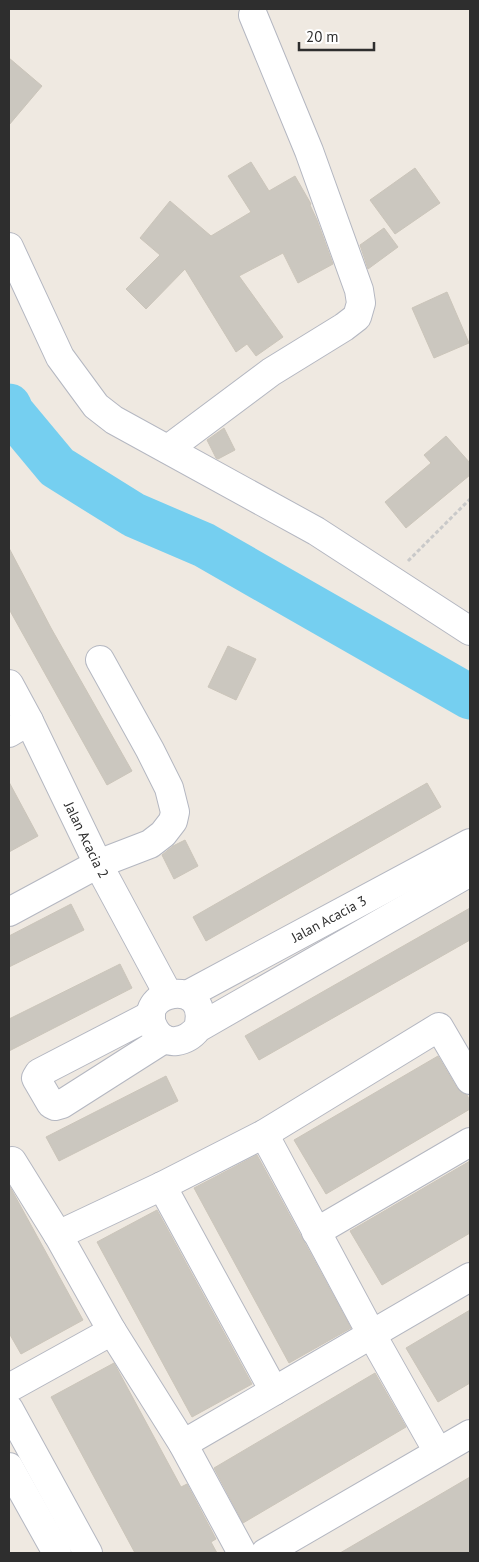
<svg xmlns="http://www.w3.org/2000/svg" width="479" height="1562" font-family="'PT Sans',sans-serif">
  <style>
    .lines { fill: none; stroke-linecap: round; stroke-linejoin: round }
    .river { stroke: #75cff0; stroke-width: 45 }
    .building { fill: #cbc7bf; stroke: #cbc5ba }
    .street-casing { stroke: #b4b7c1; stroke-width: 30 }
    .path { stroke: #c9c9c9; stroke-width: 3; stroke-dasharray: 4 2.5; stroke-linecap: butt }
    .street { stroke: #fff; stroke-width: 28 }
    .labels { text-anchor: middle; stroke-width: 4; stroke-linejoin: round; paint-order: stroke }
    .street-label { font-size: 14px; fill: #2e2e2e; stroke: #fff }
  </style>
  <rect width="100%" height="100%" fill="#efe9e1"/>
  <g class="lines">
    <!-- river -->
    <polyline class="river" points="9,406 12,413 57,467 134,515 204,545 470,697"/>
  </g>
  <!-- building -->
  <g class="building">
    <polygon points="9,58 42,86 9,125"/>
    <polygon points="251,162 269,191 295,176 311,204 310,205 317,220 333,264 298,283 283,253 239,276 283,337 256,356 247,344 236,352 185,269 146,309 126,289 160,255 140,238 170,201 211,236 251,212 228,176"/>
    <polygon points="415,168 440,203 395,234 370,200"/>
    <polygon points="384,228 398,247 368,269 360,245"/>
    <polygon points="447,292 469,343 434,358 412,308"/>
    <polygon points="224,428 235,450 218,459 216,458 207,440"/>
    <polygon points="446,436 470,463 470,475 406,528 385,502 431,463 424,455"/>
    <polygon points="9,548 51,628 132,771 107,785 9,609"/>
    <polygon points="228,646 256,659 236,700 208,687"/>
    <polygon points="9,782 38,836 9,852"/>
    <polygon points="427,783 441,807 206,941 193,917"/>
    <polygon points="185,840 198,866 174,879 162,855 173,846"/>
    <polygon points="71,904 84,930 9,967 9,936"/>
    <polygon points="470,908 470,940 259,1060 245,1036"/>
    <polygon points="120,964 132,988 9,1051 9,1019"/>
    <polygon points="438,1056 457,1088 462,1093 467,1095 470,1101 470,1109 326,1194 294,1140"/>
    <polygon points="166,1076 178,1101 59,1161 46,1137"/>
    <polygon points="257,1155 351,1328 289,1363 194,1188"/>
    <polygon points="470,1161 470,1233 382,1285 350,1231"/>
    <polygon points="9,1185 83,1320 21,1354 9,1333"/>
    <polygon points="157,1210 252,1384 192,1417 97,1242"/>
    <polygon points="470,1310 470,1383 438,1402 406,1348"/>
    <polygon points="114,1363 181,1487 187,1484 216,1539 211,1542 217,1553 135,1553 51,1397"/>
    <polygon points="375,1373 406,1427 243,1523 214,1468"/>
    <polygon points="470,1477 470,1553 340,1553 388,1525"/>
  </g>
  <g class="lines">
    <defs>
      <g id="street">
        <polyline points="9,247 60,357 96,406 114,420 316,531 470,631"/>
        <polyline points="168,449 271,372 344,327 357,317 361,303 359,290 309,151 253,15"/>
        <path id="s1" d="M9,684L29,721L98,864L168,994"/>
        <polyline points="9,733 29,721"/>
        <polyline points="9,912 98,864 150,844 163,834 173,821 175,812 169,788 150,750 100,660"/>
        <path id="s2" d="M187,995L470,843"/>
        <polyline points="151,1015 39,1073 36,1078 37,1080 51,1104 55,1106 62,1104 164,1039"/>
        <path d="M198,1028C212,974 131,991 155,1030C166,1048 187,1042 198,1028L470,872"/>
        <polyline points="264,1134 372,1335 438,1452"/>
        <polyline points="12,1161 58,1235 112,1331 183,1444 242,1553"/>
        <polyline points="162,1186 274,1391"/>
        <polyline points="316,1232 470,1142"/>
        <polyline points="58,1235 162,1186 264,1134 439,1027 470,1080"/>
        <polyline points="9,1388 112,1331"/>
        <polyline points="9,1409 88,1553"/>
        <polyline points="183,1444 470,1277"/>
        <polyline points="9,1467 57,1553"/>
        <polyline points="265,1553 470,1434"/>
      </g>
    </defs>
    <!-- street casing -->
    <use href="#street" class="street-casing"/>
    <!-- path -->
    <polyline class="path" points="408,561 470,499"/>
    <!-- street -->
    <use href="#street" class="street"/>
  </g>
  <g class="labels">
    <!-- street labels -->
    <g class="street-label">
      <text dy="5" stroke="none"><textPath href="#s1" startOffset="174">Jalan Acacia 2</textPath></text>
      <text dy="5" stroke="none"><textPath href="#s2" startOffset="161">Jalan Acacia 3</textPath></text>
    </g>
  </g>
  <!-- border -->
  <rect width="479" height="1562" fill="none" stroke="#2e2e2e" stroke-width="20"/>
  <!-- scale -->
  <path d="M299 42v8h75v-8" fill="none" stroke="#2e2e2e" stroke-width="2.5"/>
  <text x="306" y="42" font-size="15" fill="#2e2e2e" stroke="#ffffff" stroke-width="4" paint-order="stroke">20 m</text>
</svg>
